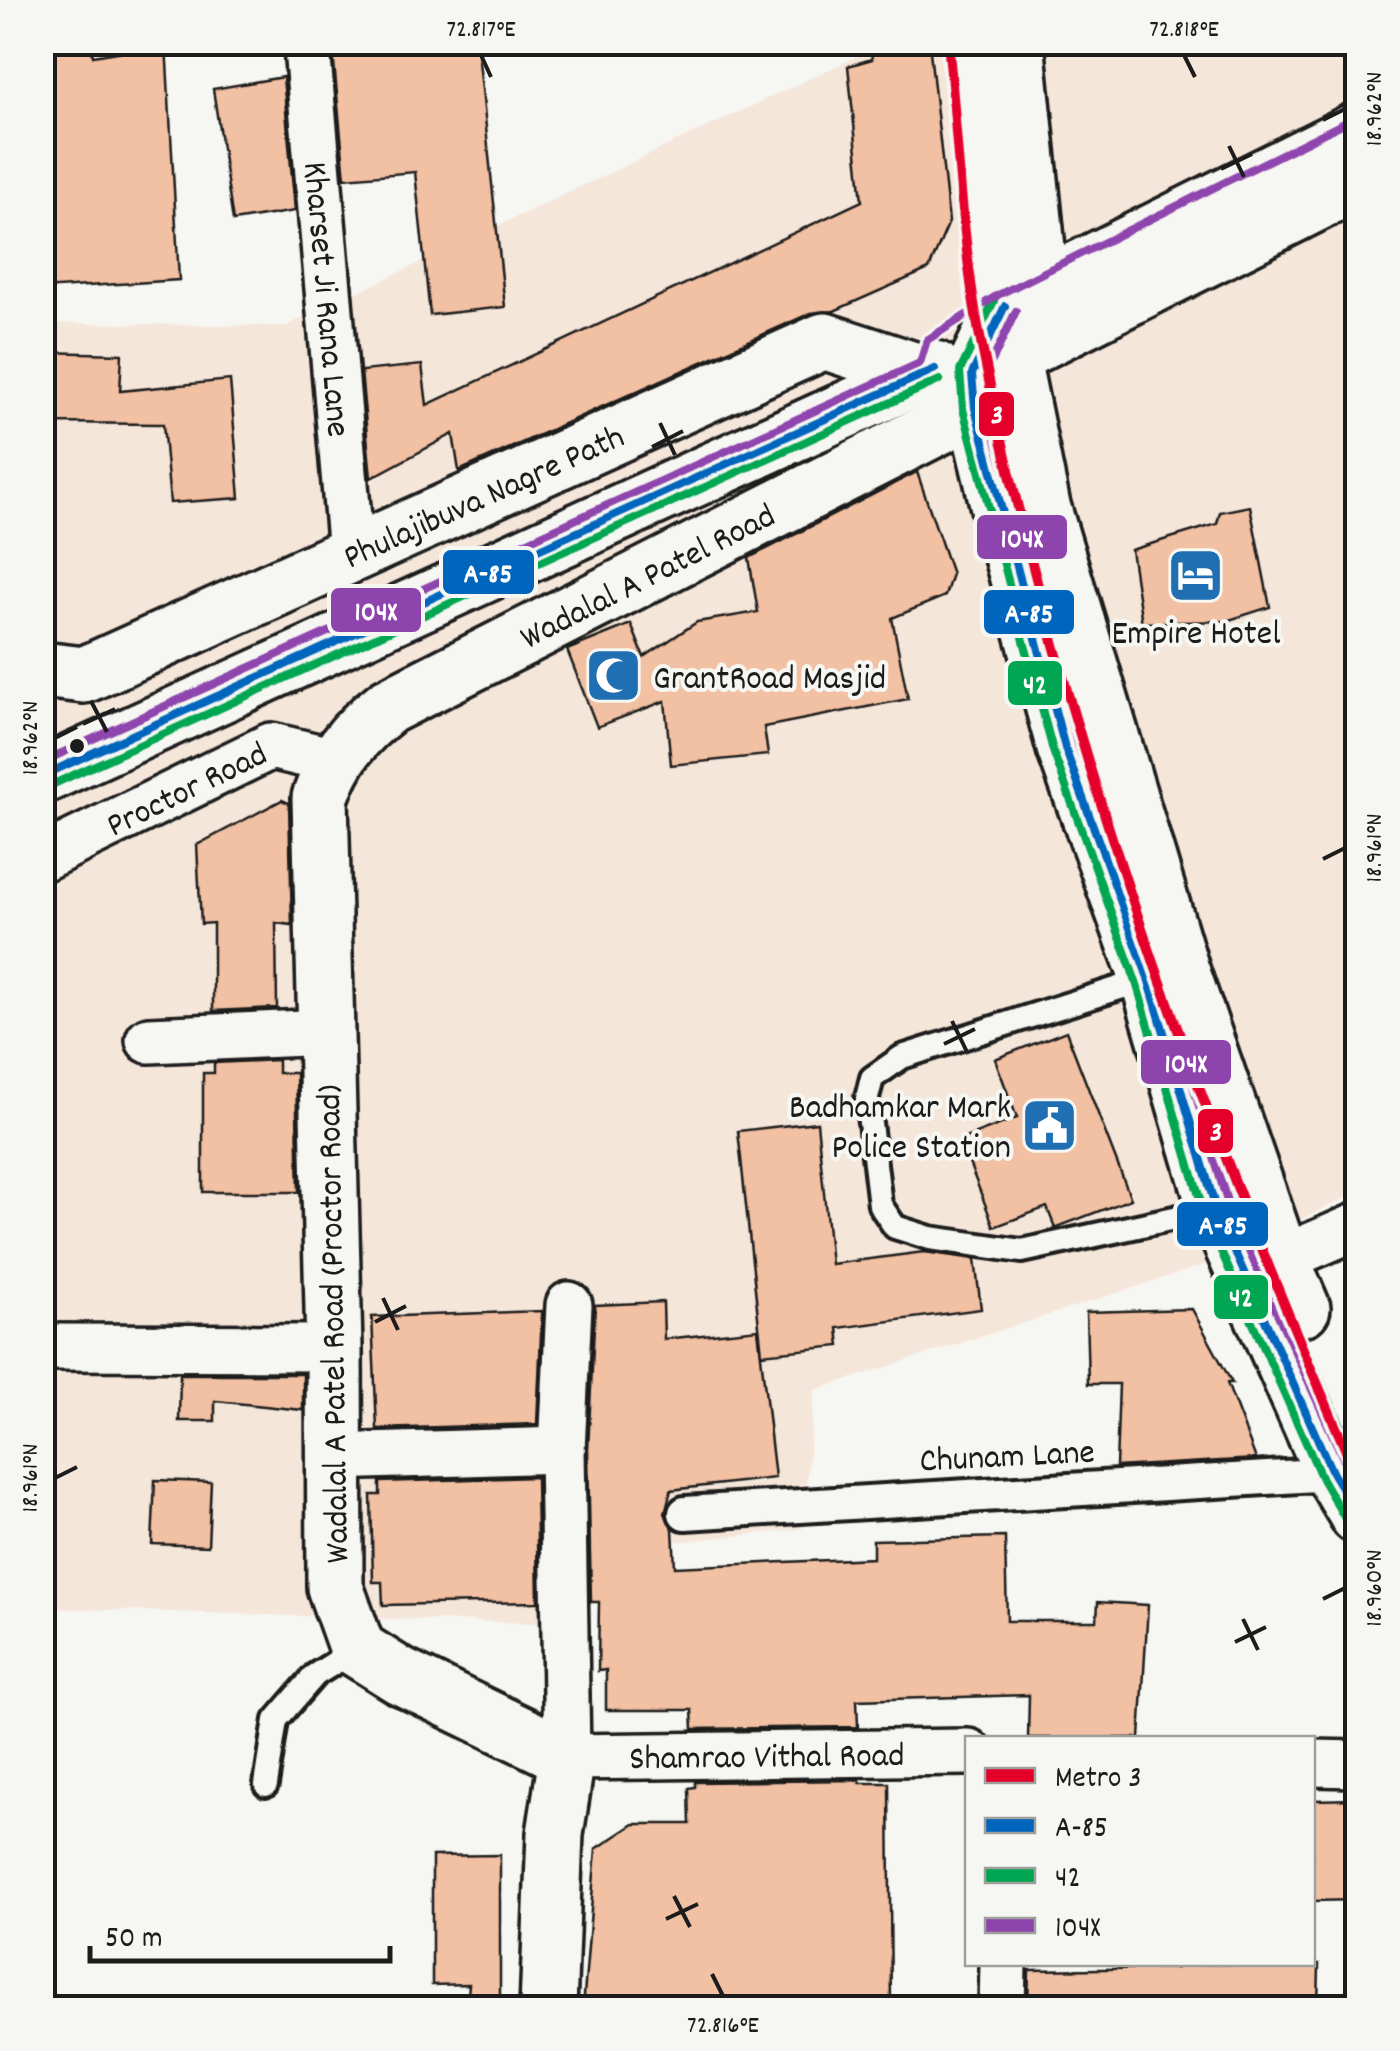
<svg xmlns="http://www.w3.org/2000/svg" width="1400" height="2051" font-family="Dekko,sans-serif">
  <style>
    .built { fill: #f5e6da }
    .building { fill: #f2c0a2; stroke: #1c1c1c; stroke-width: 2.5 }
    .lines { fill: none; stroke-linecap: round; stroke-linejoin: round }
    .service-casing { stroke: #1c1c1c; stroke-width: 30 }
    .pedestrian-casing { stroke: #1c1c1c; stroke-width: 40 }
    .minor-casing { stroke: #1c1c1c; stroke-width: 52 }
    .tertiary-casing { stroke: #1c1c1c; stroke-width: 62 }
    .secondary-casing { stroke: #1c1c1c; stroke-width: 62 }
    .service { stroke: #f6f6f2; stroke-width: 22 }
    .pedestrian { stroke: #f6f6f2; stroke-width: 32 }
    .minor { stroke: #f6f6f2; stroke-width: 45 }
    .tertiary { stroke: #f6f6f2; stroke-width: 55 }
    .secondary { stroke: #f6f6f2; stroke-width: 55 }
    .bus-1-casing { stroke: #f6f6f2; stroke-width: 15 }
    .bus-2-casing { stroke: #f6f6f2; stroke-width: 15 }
    .bus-3-casing { stroke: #f6f6f2; stroke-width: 15 }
    .bus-1 { stroke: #0065bd; stroke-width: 8 }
    .bus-2 { stroke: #00a651; stroke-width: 8 }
    .bus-3 { stroke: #8e44ad; stroke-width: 8 }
    .metro-1-casing { stroke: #f6f6f2; stroke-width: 18 }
    .metro-1 { stroke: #e4002b; stroke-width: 10 }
    .ticks { fill: none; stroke: #1c1c1c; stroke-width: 4 }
    .bus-dot { fill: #1c1c1c; stroke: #f6f6f2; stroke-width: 4 }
    .labels { text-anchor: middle; stroke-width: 8; stroke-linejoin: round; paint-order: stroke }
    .street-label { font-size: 35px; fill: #1c1c1c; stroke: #f6f6f2 }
    .poi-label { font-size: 35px; fill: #1c1c1c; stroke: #f6f6f2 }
    .line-badge { stroke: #f6f6f2; stroke-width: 4 }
    .badge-label { font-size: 28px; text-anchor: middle; font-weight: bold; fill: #fff }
    .neatline { fill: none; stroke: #1c1c1c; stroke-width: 4 }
    .ticks-label { font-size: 25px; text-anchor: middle; fill: #1c1c1c }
  </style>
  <rect width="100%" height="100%" fill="#f6f6f2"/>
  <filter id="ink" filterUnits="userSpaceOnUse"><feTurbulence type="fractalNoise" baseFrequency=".01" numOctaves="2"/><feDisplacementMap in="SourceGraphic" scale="20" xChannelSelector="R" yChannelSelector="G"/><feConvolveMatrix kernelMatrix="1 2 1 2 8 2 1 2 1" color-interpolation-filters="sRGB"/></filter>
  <g filter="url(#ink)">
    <!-- built -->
    <polygon class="built" points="885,43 1357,43 1357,1193 1201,1266 815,1390 802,1529 578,1552 564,1624 43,1608 43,323 286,326"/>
    <!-- building -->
    <g class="building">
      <polygon points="42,42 90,42 93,56 166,44 179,280 42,289"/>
      <polygon points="332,42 477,42 505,307 430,315 415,172 345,178"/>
      <polygon points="869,42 929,42 949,222 929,269 834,311 811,313 459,471 453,434 371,478 361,371 422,365 427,405 862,201 848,66 872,59"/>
      <polygon points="283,77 295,211 233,221 213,89"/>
      <polygon points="42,352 122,354 120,391 230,380 240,498 170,503 163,424 42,423"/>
      <polygon points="917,472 952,574 945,596 892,618 908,699 764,727 768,755 671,765 665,701 597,727 567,650 631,624 644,657 697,622 758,612 749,558"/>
      <polygon points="1250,506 1270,607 1226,621 1142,623 1131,550 1217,524 1220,512"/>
      <polygon points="282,800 289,803 292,925 276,923 277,1008 213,1011 213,923 201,924 197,845"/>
      <polygon points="1066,1031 1131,1199 1055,1228 1047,1207 994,1227 960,1140 1017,1118 995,1059"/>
      <polygon points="278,1060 278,1073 296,1073 299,1192 203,1192 203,1073 214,1073 214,1063"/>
      <polygon points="817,1122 831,1264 924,1252 975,1259 981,1309 838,1328 840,1346 762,1354 738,1131"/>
      <polygon points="663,1302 664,1339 758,1329 775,1478 671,1490 665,1513 673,1529 675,1567 873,1558 873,1540 1005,1537 1007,1621 1097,1621 1098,1602 1148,1605 1140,1738 1028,1738 1029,1695 857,1700 858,1727 693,1729 692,1710 606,1710 606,1670 598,1671 599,1602 591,1602 588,1450 595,1305"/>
      <polygon points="1192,1309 1232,1383 1227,1383 1256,1459 1116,1467 1119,1384 1088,1384 1086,1312"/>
      <polygon points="542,1311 537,1424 377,1429 372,1317"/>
      <polygon points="180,1374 303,1374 303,1410 215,1401 215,1421 179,1421"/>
      <polygon points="536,1477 538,1602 383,1605 382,1582 373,1582 371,1495 380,1495 380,1482"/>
      <polygon points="155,1480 211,1482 208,1546 152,1544"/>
      <polygon points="860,1780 860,1783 889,1783 891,2008 583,2008 596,1849 634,1824 690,1824 689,1788 695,1787 695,1782"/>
      <polygon points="1358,1799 1358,1900 1312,1901 1312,1800"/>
      <polygon points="500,1855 500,2008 467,2008 469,1984 432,1985 432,1856"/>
      <polygon points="1176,1964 1319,1964 1318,2008 1028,2008 1029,1970 1176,1968"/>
    </g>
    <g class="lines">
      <defs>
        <g id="service">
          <polyline points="1151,978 902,1057 872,1078 867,1098 880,1205 895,1227 930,1238 1022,1251 1216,1209"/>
          <polyline points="266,1785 276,1720 315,1675 357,1649"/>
        </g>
        <polyline id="pedestrian" points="685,1513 1333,1474 1348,1469"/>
        <g id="minor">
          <path id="s1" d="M307,48L351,553"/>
          <path id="s2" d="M42,858L271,746L334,761"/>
          <polyline points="149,1040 327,1032"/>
          <polyline points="1281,1259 1358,1226"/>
          <path id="s3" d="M569,1305L562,1450L567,1757L968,1752"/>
          <polyline points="42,1347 334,1348"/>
          <polyline points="334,1457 562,1450"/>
          <polyline points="1312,1763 1358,1764"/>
          <polyline points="1002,2008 1003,1964"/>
        </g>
        <g id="tertiary">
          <path id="s4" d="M42,670L84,675L824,341L925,374"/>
          <path id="s5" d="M548,2008L555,1834L567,1757L400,1676L357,1649L335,1587L334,1348L320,798C335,756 353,733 388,706L975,408"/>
        </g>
        <g id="secondary">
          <polyline points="976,42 1005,306 972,374 975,408 1002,520 1065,748 1148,978 1216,1209 1333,1474 1358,1516"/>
          <polyline points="1016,42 1041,288 1012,359 1042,506 1181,970 1281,1259 1302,1308"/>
          <polyline points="1011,303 1358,130"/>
          <polyline points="994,365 1358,182"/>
          <polyline points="42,776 935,369"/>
        </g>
      </defs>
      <!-- service casing -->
      <use href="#service" class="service-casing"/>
      <!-- pedestrian casing -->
      <use href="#pedestrian" class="pedestrian-casing"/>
      <!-- minor casing -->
      <use href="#minor" class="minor-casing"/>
      <!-- tertiary casing -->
      <use href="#tertiary" class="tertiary-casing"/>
      <!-- secondary casing -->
      <use href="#secondary" class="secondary-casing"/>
      <!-- service -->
      <use href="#service" class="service"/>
      <!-- pedestrian -->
      <use href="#pedestrian" class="pedestrian"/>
      <!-- minor -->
      <use href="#minor" class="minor"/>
      <!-- tertiary -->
      <use href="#tertiary" class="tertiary"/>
      <!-- secondary -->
      <use href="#secondary" class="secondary"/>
      <defs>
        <g id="bus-1">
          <polyline points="1005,306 972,374 975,408 1065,748 1148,978 1216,1209 1333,1474 1358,1515"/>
          <polyline points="42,776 935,369"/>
        </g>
        <g id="bus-2">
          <polyline points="994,301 960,371 963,409 1053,751 1136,982 1204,1213 1322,1479 1347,1522"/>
          <polyline points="47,787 940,380"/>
        </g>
        <g id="bus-3">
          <polyline points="1016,311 985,376 987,406 1077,744 1160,974 1228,1205 1358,1491"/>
          <polyline points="42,762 920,363 927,340 998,295 1352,119"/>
        </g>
      </defs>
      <!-- bus-1 casing -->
      <use href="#bus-1" class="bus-1-casing"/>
      <!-- bus-2 casing -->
      <use href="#bus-2" class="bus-2-casing"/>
      <!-- bus-3 casing -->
      <use href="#bus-3" class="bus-3-casing"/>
      <!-- bus-1 -->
      <use href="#bus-1" class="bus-1"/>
      <!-- bus-2 -->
      <use href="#bus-2" class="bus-2"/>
      <!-- bus-3 -->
      <use href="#bus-3" class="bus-3"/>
      <defs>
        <path id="metro-1" d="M948,42C958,138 962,249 981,342C1060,734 1198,1112 1358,1478"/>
      </defs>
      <!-- metro-1 casing -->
      <use href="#metro-1" class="metro-1-casing"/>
      <!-- metro-1 -->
      <use href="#metro-1" class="metro-1"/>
    </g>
  </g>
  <!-- ticks -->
  <path class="ticks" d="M481,55L491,77M1184,55L1195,77M1323,120L1345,109M1229,146L1244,177M1221,169L1252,154M660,423L675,455M652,447L683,431M91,701L107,732M83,724L115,709M55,738L77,727M1323,859L1345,848M952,1021L967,1052M944,1044L975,1029M383,1298L398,1330M375,1322L406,1306M55,1478L77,1467M1323,1599L1345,1588M1243,1619L1258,1650M1235,1642L1266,1627M674,1896L690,1927M666,1919L698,1904M712,1974L723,1996"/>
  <!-- icons -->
  <defs>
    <symbol id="hotel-square" viewBox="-11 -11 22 22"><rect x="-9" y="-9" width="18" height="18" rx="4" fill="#1f6fb2" stroke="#f6f6f2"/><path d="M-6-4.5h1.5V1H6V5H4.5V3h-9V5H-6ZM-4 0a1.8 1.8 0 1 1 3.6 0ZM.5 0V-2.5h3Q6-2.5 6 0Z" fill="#fff"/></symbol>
    <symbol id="mosque-square" viewBox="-11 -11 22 22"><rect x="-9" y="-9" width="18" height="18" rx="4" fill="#1f6fb2" stroke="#f6f6f2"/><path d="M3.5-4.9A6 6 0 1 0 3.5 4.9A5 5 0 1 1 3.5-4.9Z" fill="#fff"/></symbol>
    <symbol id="civic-square" viewBox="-11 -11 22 22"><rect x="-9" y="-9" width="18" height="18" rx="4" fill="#1f6fb2" stroke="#f6f6f2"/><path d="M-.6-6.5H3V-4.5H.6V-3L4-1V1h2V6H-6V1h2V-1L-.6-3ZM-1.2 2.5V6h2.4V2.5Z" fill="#fff"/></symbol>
  </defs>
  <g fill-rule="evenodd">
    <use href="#hotel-square" x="1164" y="544" width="63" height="63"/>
    <use href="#mosque-square" x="582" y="644" width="63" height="63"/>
    <use href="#civic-square" x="1018" y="1094" width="63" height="63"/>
  </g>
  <!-- markers -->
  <circle class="bus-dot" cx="77" cy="746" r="9"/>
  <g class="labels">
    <!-- street labels -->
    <g class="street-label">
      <text dy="12" stroke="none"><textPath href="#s1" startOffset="252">Kharset Ji Rana Lane</textPath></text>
      <text dy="12" stroke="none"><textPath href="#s4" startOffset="480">Phulajibuva Nagre Path</textPath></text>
      <text dy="12" stroke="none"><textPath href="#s5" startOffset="1750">Wadalal A Patel Road</textPath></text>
      <text dy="12" stroke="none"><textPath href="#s2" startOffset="160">Proctor Road</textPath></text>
      <text transform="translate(331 1324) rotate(-91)" y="12">Wadalal A Patel Road (Proctor Road)</text>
      <text transform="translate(1007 1454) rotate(-3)" y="12">Chunam Lane</text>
      <text dy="12" stroke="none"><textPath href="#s3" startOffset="652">Shamrao Vithal Road</textPath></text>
    </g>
    <!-- poi labels -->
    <g class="poi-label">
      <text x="1196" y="643">Empire Hotel</text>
      <text x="653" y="688" text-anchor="start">GrantRoad Masjid</text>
      <text x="1011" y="1117" text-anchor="end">Badhamkar Mark<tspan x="1011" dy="40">Police Station</tspan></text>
    </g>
  </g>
  <g class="line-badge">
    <rect x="977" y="390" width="39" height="48" rx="10" fill="#e4002b"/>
    <rect x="975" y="513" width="94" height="48" rx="10" fill="#8e44ad"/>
    <rect x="441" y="548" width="95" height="48" rx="10" fill="#0065bd"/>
    <rect x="329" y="586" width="94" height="48" rx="10" fill="#8e44ad"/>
    <rect x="982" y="588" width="94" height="48" rx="10" fill="#0065bd"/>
    <rect x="1006" y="659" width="58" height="48" rx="10" fill="#00a651"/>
    <rect x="1139" y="1038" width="94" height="48" rx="10" fill="#8e44ad"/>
    <rect x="1196" y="1107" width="39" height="48" rx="10" fill="#e4002b"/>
    <rect x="1175" y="1200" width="95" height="48" rx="10" fill="#0065bd"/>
    <rect x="1212" y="1273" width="58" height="48" rx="10" fill="#00a651"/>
  </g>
  <g class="badge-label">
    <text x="997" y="423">3</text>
    <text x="1022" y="547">104X</text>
    <text x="488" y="582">A-85</text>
    <text x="376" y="620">104X</text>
    <text x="1029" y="622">A-85</text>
    <text x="1035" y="693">42</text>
    <text x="1186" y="1072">104X</text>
    <text x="1216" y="1140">3</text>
    <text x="1223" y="1234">A-85</text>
    <text x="1241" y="1306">42</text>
  </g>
  <!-- margin -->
  <rect width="1400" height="2051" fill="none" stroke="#f6f6f2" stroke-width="110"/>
  <!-- legend -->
  <rect x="965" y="1736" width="350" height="230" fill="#f6f6f2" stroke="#9f9f9c" stroke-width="2.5"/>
  <rect x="985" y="1768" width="50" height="15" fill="#e4002b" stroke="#9f9f9c" stroke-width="2.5"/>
  <text x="1055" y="1786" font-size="30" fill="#1c1c1c">Metro 3</text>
  <rect x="985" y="1818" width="50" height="15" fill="#0065bd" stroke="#9f9f9c" stroke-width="2.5"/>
  <text x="1055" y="1836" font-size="30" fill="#1c1c1c">A-85</text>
  <rect x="985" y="1868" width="50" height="15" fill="#00a651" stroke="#9f9f9c" stroke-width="2.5"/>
  <text x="1055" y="1886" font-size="30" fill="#1c1c1c">42</text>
  <rect x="985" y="1918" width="50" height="15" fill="#8e44ad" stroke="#9f9f9c" stroke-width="2.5"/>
  <text x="1055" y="1936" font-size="30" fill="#1c1c1c">104X</text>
  <!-- scale -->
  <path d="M90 1946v15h300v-15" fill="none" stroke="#1c1c1c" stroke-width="5"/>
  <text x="105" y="1946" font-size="30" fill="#1c1c1c" stroke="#f6f6f2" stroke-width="8" paint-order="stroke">50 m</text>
  <rect x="55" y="55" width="1290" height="1941" class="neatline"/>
  <g class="ticks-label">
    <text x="481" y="36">72.817°E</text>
    <text x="1184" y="36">72.818°E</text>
    <text transform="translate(1372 109) rotate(-90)" y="9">18.962°N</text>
    <text transform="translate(28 738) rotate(-90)" y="9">18.962°N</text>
    <text transform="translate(1372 848) rotate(-90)" y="9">18.961°N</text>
    <text transform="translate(28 1478) rotate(-90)" y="9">18.961°N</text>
    <text transform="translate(1372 1588) rotate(-90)" y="9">18.960°N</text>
    <text x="723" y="2032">72.816°E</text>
  </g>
</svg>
